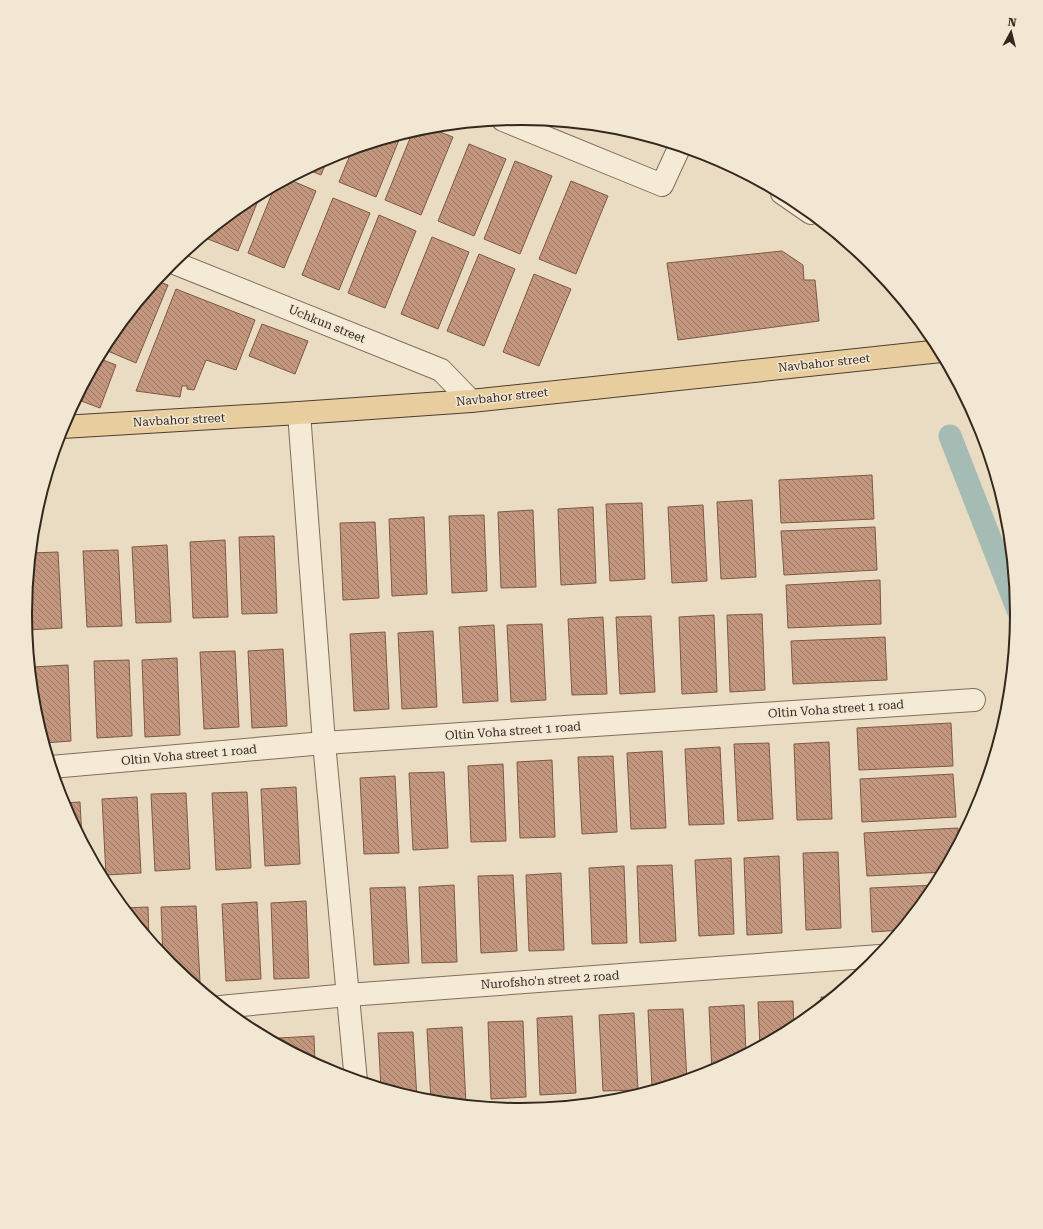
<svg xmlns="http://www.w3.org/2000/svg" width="1043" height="1229" font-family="'Roboto Serif',serif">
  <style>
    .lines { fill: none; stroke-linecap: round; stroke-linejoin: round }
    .canal { stroke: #a5bcb4; stroke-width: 23 }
    .building { fill: url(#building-back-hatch); stroke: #7e5844 }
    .minor-casing { stroke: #816e5c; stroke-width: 24 }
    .major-casing { stroke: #4f3d30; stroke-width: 24 }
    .minor { stroke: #f5ead6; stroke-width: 22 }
    .major { stroke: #e8ce9f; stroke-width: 22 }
    .labels { text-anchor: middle; stroke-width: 3; stroke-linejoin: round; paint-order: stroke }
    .street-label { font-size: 12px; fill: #33271e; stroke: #f1e7d2 }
    .rim { fill: none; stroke: #33271e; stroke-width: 2 }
  </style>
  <defs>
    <pattern id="building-back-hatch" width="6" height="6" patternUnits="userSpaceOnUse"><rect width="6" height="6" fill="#c3977d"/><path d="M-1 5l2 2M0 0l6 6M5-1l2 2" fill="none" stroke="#9f7b66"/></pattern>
  </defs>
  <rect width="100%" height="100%" fill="#e9dcc3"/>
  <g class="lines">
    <!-- canal -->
    <polyline class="canal" points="950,436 1018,610"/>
  </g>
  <!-- building -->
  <g class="building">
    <polygon points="427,127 453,137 421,215 385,200 413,131"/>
    <polygon points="401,135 376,197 339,182 352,150"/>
    <polygon points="469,144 506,159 474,236 438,221"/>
    <polygon points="328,158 321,175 306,169"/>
    <polygon points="515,161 552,176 520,254 484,239"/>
    <polygon points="288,179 316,191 284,268 248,253 275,186"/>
    <polygon points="571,181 608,196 576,274 539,259"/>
    <polygon points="261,193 238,251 203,237 246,202"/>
    <polygon points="333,198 370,213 339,290 302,275"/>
    <polygon points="379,215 416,231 385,308 348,293"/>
    <polygon points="432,237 469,252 438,329 401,314"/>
    <polygon points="782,251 803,265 804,280 815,280 819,321 678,340 667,263"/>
    <polygon points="479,254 515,269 484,346 447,331"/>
    <polygon points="534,274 571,289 539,366 503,352"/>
    <polygon points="156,281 168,285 136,363 103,349 109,338"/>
    <polygon points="176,289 255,320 236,370 206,360 194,390 187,389 187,386 182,386 180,397 136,391"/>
    <polygon points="262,324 308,341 295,374 249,356"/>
    <polygon points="98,358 116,365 100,408 76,399"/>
    <polygon points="872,475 874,519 781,523 779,480"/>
    <polygon points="752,500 756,577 721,579 717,502"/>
    <polygon points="642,503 645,579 610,581 606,504"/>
    <polygon points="703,505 707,581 672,583 668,507"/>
    <polygon points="593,507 596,583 561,585 558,509"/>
    <polygon points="533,510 536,587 501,588 498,512"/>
    <polygon points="484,515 487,591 452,593 449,516"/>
    <polygon points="424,517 427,594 392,596 389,519"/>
    <polygon points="375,522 379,598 343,600 340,523"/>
    <polygon points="875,527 877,570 784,575 781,531"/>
    <polygon points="274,536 277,613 242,614 239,537"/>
    <polygon points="225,540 228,617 193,618 190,542"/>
    <polygon points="167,545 171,622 136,623 132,547"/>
    <polygon points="118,550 122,626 87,627 83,551"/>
    <polygon points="58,552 62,628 27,630 26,607 31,553"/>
    <polygon points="880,580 881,624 788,628 786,585"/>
    <polygon points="762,614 765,690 730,692 727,615"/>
    <polygon points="714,615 717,692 682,694 679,617"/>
    <polygon points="651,616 655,692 620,694 616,617"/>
    <polygon points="603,617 607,694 572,695 568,619"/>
    <polygon points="542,624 546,700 511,702 507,625"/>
    <polygon points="494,625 498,701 463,703 459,627"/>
    <polygon points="433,631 437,707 402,709 398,633"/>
    <polygon points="385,632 389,709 354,711 350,634"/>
    <polygon points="885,637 887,680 793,684 791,641"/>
    <polygon points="283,649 287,726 252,728 248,651"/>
    <polygon points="235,651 239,727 204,729 200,652"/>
    <polygon points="177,658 180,735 145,737 142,660"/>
    <polygon points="129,660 132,736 97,738 94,661"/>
    <polygon points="68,665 71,741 44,743 35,712 33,667"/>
    <polygon points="951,723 953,766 859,770 857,728"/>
    <polygon points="829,742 832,819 797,820 794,744"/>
    <polygon points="769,743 773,819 738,821 734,744"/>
    <polygon points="720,747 724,824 689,825 685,749"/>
    <polygon points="662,751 666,828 631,829 627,753"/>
    <polygon points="613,756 617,832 582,834 578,757"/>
    <polygon points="552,760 555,837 520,838 517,762"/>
    <polygon points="503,764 506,841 471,842 468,766"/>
    <polygon points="444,772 448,848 413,850 409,773"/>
    <polygon points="953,774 956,817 862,822 860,779"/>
    <polygon points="395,776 399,853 364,854 360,778"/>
    <polygon points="296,787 300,864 265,866 261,789"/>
    <polygon points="247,792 251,868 216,870 212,793"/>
    <polygon points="186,793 190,869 155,871 151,794"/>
    <polygon points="137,797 141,873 106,875 102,799"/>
    <polygon points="80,802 82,840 62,803"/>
    <polygon points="958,828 959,845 944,872 867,876 864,833"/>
    <polygon points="838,852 841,928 806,930 803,853"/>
    <polygon points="779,856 782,933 747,935 744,858"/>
    <polygon points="731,858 734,934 699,936 695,860"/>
    <polygon points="672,865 676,941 640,943 637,866"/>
    <polygon points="624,866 627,943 592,944 589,868"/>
    <polygon points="561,873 564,950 529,951 526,875"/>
    <polygon points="513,875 517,951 481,953 478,876"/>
    <polygon points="454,885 457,962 422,963 419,887"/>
    <polygon points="937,885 934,891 902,930 872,932 870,888"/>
    <polygon points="405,887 409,963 374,965 370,888"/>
    <polygon points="306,901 309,978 274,979 271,903"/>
    <polygon points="257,902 261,979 226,981 222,904"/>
    <polygon points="196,906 200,982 191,983 170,965 163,957 161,907"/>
    <polygon points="148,907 149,940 124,908"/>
    <polygon points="821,997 835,997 821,1008"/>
    <polygon points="793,1001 794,1029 760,1047 758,1002"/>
    <polygon points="744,1005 746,1055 712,1073 709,1007"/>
    <polygon points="683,1009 687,1081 669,1086 652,1087 648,1010"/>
    <polygon points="634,1013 638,1090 603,1091 599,1015"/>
    <polygon points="572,1016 576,1093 540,1095 537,1018"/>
    <polygon points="523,1021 526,1097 491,1099 488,1022"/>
    <polygon points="462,1027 466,1104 455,1104 431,1102 427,1029"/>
    <polygon points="413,1032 417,1099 381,1088 378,1033"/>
    <polygon points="314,1036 315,1064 279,1045 279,1038"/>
  </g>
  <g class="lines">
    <defs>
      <g id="minor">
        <polyline points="503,120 662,185 680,146"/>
        <polyline points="782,193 811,213"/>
        <polyline points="172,262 441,370 471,401"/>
        <polyline points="299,413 324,743 356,1081"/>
        <polyline points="51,767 324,743 974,700"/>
        <polyline points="220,1007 348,995 880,956"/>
      </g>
      <polyline id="major" points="62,427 299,413 471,401 941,351"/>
    </defs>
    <!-- minor casing -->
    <use href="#minor" class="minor-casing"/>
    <!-- major casing -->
    <use href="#major" class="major-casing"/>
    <!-- minor -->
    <use href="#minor" class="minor"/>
    <!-- major -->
    <use href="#major" class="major"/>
  </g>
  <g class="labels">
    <!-- street labels -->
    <g class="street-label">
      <text transform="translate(327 324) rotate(22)" y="4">Uchkun street</text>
      <text transform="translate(824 363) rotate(-6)" y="4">Navbahor street</text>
      <text transform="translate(502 397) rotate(-6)" y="4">Navbahor street</text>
      <text transform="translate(179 420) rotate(-3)" y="4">Navbahor street</text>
      <text transform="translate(836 709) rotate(-4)" y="4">Oltin Voha street 1 road</text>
      <text transform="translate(513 731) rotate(-4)" y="4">Oltin Voha street 1 road</text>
      <text transform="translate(189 755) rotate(-5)" y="4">Oltin Voha street 1 road</text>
      <text transform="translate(550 980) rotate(-4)" y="4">Nurofsho'n street 2 road</text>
    </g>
  </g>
  <!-- crop -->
  <path d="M0 0H1043V1229H0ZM32 614a489 489 0 1 1 978 0a489 489 0 1 1-978 0Z" fill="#f1e7d2" fill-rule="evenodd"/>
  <path class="rim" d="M32 614a489 489 0 1 1 978 0a489 489 0 1 1-978 0Z"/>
  <!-- north arrow -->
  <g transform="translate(1011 32) rotate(7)" stroke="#f1e7d2" stroke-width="3" paint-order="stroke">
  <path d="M0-3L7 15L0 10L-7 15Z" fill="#33271e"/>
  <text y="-6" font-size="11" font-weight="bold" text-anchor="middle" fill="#33271e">N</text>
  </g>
</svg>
